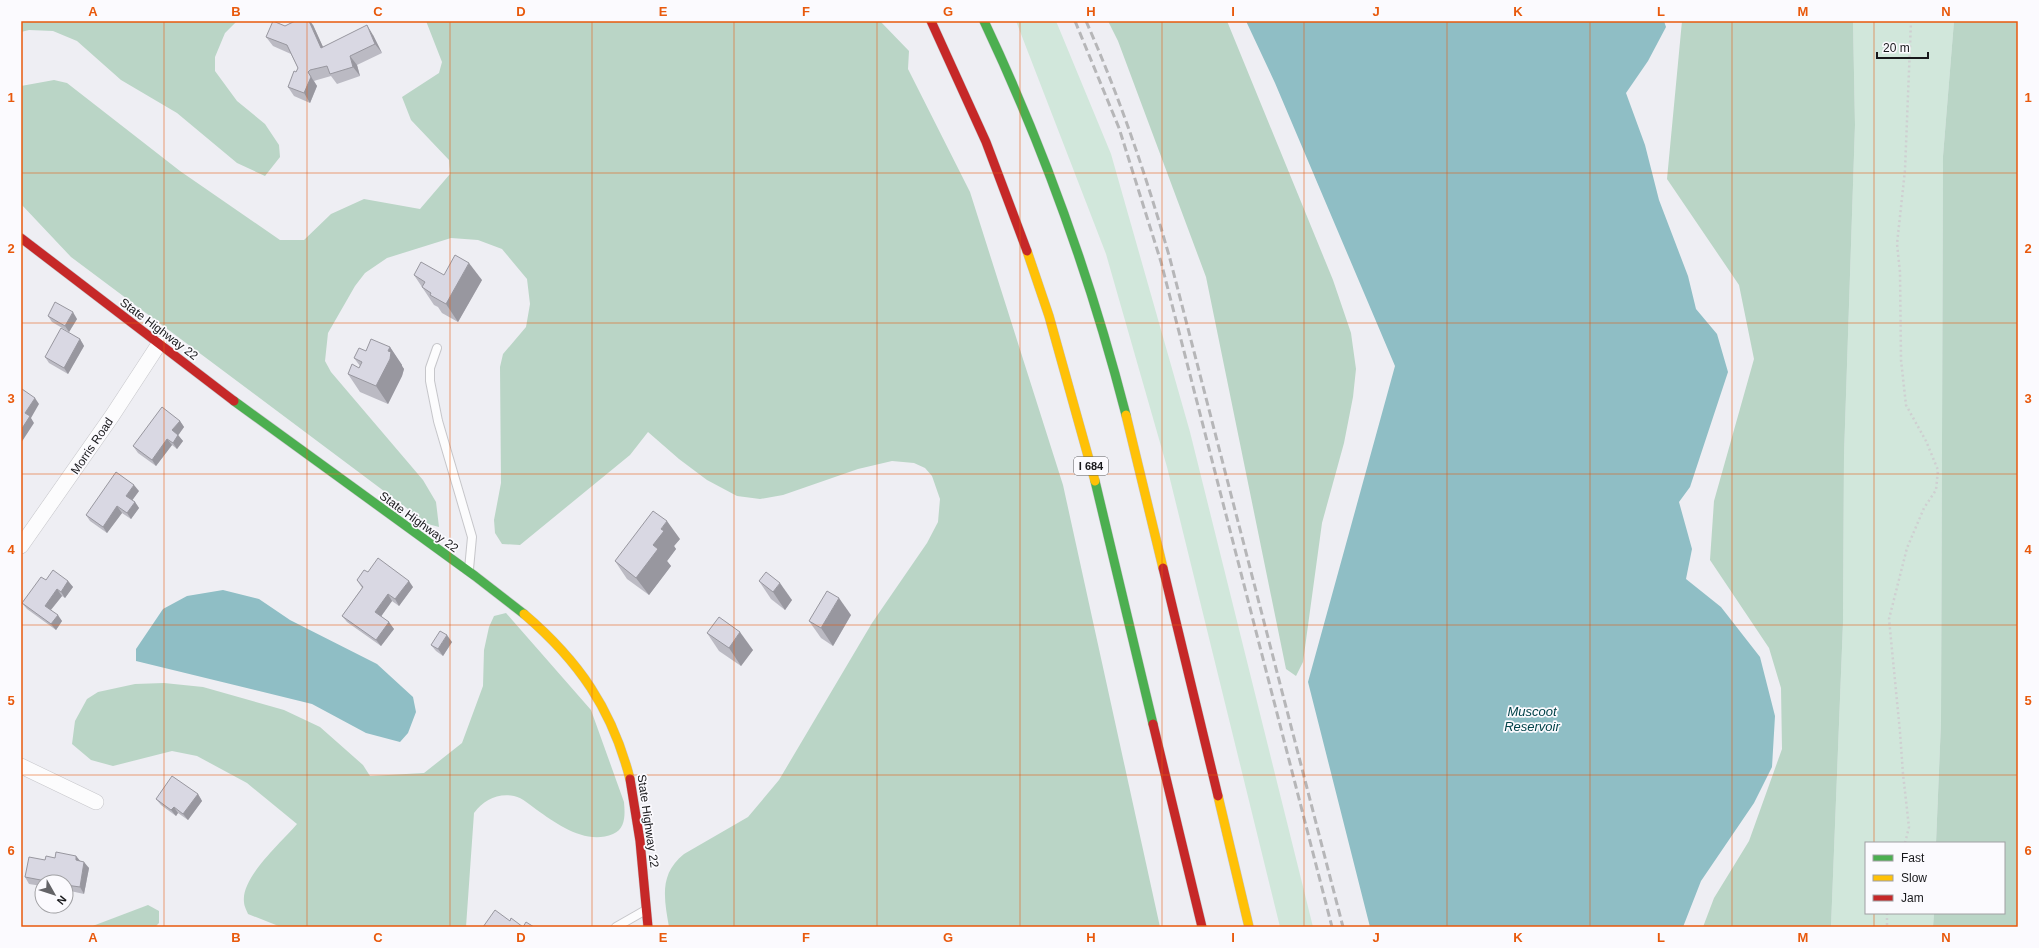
<svg xmlns="http://www.w3.org/2000/svg" width="2039" height="948" font-family="Arial,sans-serif">
  <style>
    .green { fill: #d1e7db }
    .forest { fill: #bad5c6 }
    .water { fill: #8fbec5 }
    .lines { fill: none; stroke-linecap: round; stroke-linejoin: round }
    .lane-casing { stroke: #c6c6ca; stroke-width: 10 }
    .street-casing { stroke: #c6c6ca; stroke-width: 16 }
    .fast-casing { stroke: #c6c6ca; stroke-width: 10 }
    .slow-casing { stroke: #c6c6ca; stroke-width: 10 }
    .jam-casing { stroke: #c6c6ca; stroke-width: 10 }
    .path { stroke: #cfcfd1; stroke-width: 2.5; stroke-dasharray: 2 3; stroke-linecap: butt }
    .lane { stroke: #fcfcfd; stroke-width: 8 }
    .street { stroke: #fcfcfd; stroke-width: 15 }
    .fast { stroke: #4caf50; stroke-width: 9 }
    .slow { stroke: #ffc107; stroke-width: 9 }
    .jam { stroke: #c62828; stroke-width: 9 }
    .rail { stroke: #b6b6b8; stroke-width: 3; stroke-dasharray: 8 4; stroke-linecap: butt }
    .wall { fill: #bbbac3 }
    .shaded-wall { fill: #98979f }
    .building { fill: #d9d8e3; stroke: #98979f }
    .grid { fill: none; stroke: #e8590c; stroke-width: 1; stroke-opacity: 0.55 }
    .labels { text-anchor: middle; stroke-width: 3.5; stroke-linejoin: round; paint-order: stroke }
    .shield { fill: #fbfafe; stroke: #5c5c5f; stroke-width: 1 }
    .shield-label { font-size: 11px; font-weight: bold; fill: #18181b }
    .street-label { font-size: 12px; fill: #18181b; stroke: #fbfafe }
    .water-label { font-size: 13px; font-style: italic; fill: #004248; stroke: #fbfafe }
    .neatline { fill: none; stroke: #e8590c; stroke-width: 1.5 }
    .grid-label { font-size: 13px; text-anchor: middle; font-weight: bold; fill: #e8590c }
  </style>
  <rect width="100%" height="100%" fill="#eeeef3"/>
  <!-- green -->
  <g class="green">
    <polygon points="1016,21 1056,21 1111,154 1190,432 1313,927 1280,927 1167,467 1106,254"/>
    <polygon points="1853,21 1954,21 1943,156 1941,722 1936,843 1866,843 1866,913 1934,913 1933,927 1831,927 1843,623 1844,456 1855,125"/>
  </g>
  <!-- forest -->
  <g class="forest">
    <polygon points="21,21 237,21 225,33 215,57 215,71 237,101 265,124 279,145 280,157 265,176 237,163 177,113 121,80 77,41 53,31 29,30 21,32"/>
    <path d="M426,21H880L909,51L908,69L970,192L1063,485L1160,927H669C664,898 659,874 684,854L748,817L779,780L872,623L927,543L938,522L940,499L932,476L925,468L914,463L892,461L858,469L783,495L760,499L737,496L707,480L679,459L648,432L630,455L520,545L502,544L495,533L494,520L501,483L500,367L503,354L526,327L530,304L527,279L502,249L478,240L451,238L387,258L365,273L355,286L328,333L325,361L331,372L423,480L436,502L439,527L428,524L71,257L21,204V86L54,80L67,83L180,171L280,240H304L331,214L364,199L420,209L450,174L449,160L411,120L402,97L439,73L442,62Z"/>
    <polygon points="1108,21 1227,21 1333,280 1351,333 1356,369 1353,397 1344,443 1322,523 1303,662 1296,676 1286,669 1206,277 1118,41"/>
    <polygon points="1682,21 1853,21 1855,125 1844,456 1843,623 1831,927 1703,927 1714,898 1749,841 1782,749 1781,688 1769,648 1710,560 1714,501 1754,359 1739,285 1667,179"/>
    <polygon points="1954,21 2018,21 2018,927 1933,927 1934,913 2004,913 2004,843 1936,843 1941,722 1943,156"/>
    <path d="M506,613L591,710L624,802C625,814 626,829 613,834C586,845 558,825 537,810C530,805 523,798 514,796C497,793 484,800 474,813L466,927H281L248,914C247,911 244,906 244,902C241,877 282,842 297,824L247,783L197,756L172,751L113,766L91,760L72,744L75,721L87,699L98,692L135,684L164,683L203,687L284,710L320,727L363,765L370,776L424,773L462,743L483,686L484,650L489,627L494,616Z"/>
    <polygon points="148,905 159,911 159,923 155,927 90,927"/>
  </g>
  <!-- water -->
  <g class="water">
    <polygon points="1246,21 1664,21 1666,27 1648,61 1626,93 1645,145 1659,200 1688,276 1696,309 1717,334 1728,372 1690,487 1679,502 1692,549 1686,579 1721,607 1760,657 1775,716 1772,767 1754,803 1701,881 1683,927 1370,927 1308,682 1395,366 1275,83"/>
    <polygon points="223,590 259,599 290,620 377,664 413,697 416,712 408,733 400,742 366,733 312,704 136,661 136,649 163,609 187,596"/>
  </g>
  <g class="lines">
    <defs>
      <g id="lane">
        <polyline points="437,348 430,368 430,381 438,421 472,537 469,569"/>
        <polyline points="616,927 644,911"/>
      </g>
      <g id="street">
        <polyline points="21,546 112,416 159,344"/>
        <polyline points="21,766 96,802"/>
      </g>
      <g id="fast">
        <path d="M984,21C1044,148 1091,279 1126,415"/>
        <polyline points="234,401 475,576 524,614"/>
        <polyline points="1095,481 1153,724"/>
      </g>
      <g id="slow">
        <polyline points="1027,251 1049,316 1095,481"/>
        <polyline points="1126,415 1163,568"/>
        <path d="M524,614C579,661 612,709 630,779"/>
        <polyline points="1218,796 1249,927"/>
      </g>
      <g id="jam">
        <polyline points="931,21 986,142 1027,251"/>
        <polyline points="21,238 234,401"/>
        <polyline points="1163,568 1218,796"/>
        <polyline points="1153,724 1202,927"/>
        <polyline points="630,779 640,841 648,927"/>
      </g>
    </defs>
    <!-- lane casing -->
    <use href="#lane" class="lane-casing"/>
    <!-- street casing -->
    <use href="#street" class="street-casing"/>
    <!-- fast casing -->
    <use href="#fast" class="fast-casing"/>
    <!-- slow casing -->
    <use href="#slow" class="slow-casing"/>
    <!-- jam casing -->
    <use href="#jam" class="jam-casing"/>
    <!-- path -->
    <g class="path">
      <polyline points="1905,843 1909,827 1903,774 1900,732 1889,619 1907,548 1924,508 1936,490 1938,470 1926,441 1906,405 1901,360 1900,272 1897,244 1905,170 1911,21"/>
      <polyline points="1887,913 1887,927"/>
    </g>
    <!-- lane -->
    <use href="#lane" class="lane"/>
    <!-- street -->
    <use href="#street" class="street"/>
    <!-- fast -->
    <use href="#fast" class="fast"/>
    <!-- slow -->
    <use href="#slow" class="slow"/>
    <!-- jam -->
    <use href="#jam" class="jam"/>
    <!-- rail -->
    <g class="rail">
      <polyline points="1075,21 1119,128 1161,262 1332,927"/>
      <path d="M1086,21C1120,98 1147,178 1170,259L1343,927"/>
    </g>
  </g>
  <!-- wall -->
  <g class="wall">
    <polygon points="313,25 323,47 373,35 382,53 357,65 360,76 337,84 331,76 317,80 314,81 317,86 310,103 294,96 288,87 298,68 291,54 273,46 266,37 285,26"/>
    <polygon points="414,275 444,275 482,280 458,322 442,313 438,307 434,305"/>
    <polygon points="48,316 77,319 69,332 52,322"/>
    <polygon points="80,339 84,346 68,374 49,363 45,357"/>
    <polygon points="390,347 402,365 402,366 404,369 402,376 388,404 360,392 348,374 359,368 360,366 354,358 366,351"/>
    <polygon points="180,421 184,427 178,435 183,441 177,449 172,445 156,466 138,453 133,446"/>
    <polygon points="139,491 132,500 135,502 139,508 131,519 122,513 107,533 90,521 86,515"/>
    <polygon points="680,539 674,546 676,549 667,561 671,566 649,595 627,579 615,561"/>
    <polygon points="368,572 413,587 399,606 392,601 381,616 394,629 381,646 347,622 342,616 362,588 357,580"/>
    <polygon points="46,580 68,581 73,587 65,598 62,596 51,610 62,621 56,630 27,609 22,603"/>
    <polygon points="759,581 792,600 785,610 771,599"/>
    <polygon points="851,615 833,646 821,638 809,621"/>
    <polygon points="707,633 753,650 741,666 719,651"/>
    <polygon points="452,642 443,656 436,651 431,645"/>
    <polygon points="198,794 202,801 188,820 178,813 176,816 161,805 156,799"/>
    <polygon points="76,856 80,861 89,868 84,894 66,890 66,882 42,882 42,886 29,884 25,877 45,860 55,858"/>
  </g>
  <!-- shaded-wall -->
  <g class="shaded-wall">
    <polygon points="309,21 310,21 313,25 328,58 321,48"/>
    <polygon points="367,25 373,35 382,53 375,44"/>
    <polygon points="350,56 357,65 360,76 353,67"/>
    <polygon points="308,72 317,86 310,103 304,93"/>
    <polygon points="469,263 482,280 458,322 446,304"/>
    <polygon points="73,312 77,319 69,332 65,326"/>
    <polygon points="80,339 84,346 68,374 64,368"/>
    <polygon points="390,347 402,365 402,366 404,369 402,376 388,404 376,386"/>
    <polygon points="35,398 39,404 31,418 34,423 21,443 21,430 25,413"/>
    <polygon points="180,421 184,427 177,437 172,430"/>
    <polygon points="178,435 183,441 177,449 173,443"/>
    <polygon points="167,439 172,445 156,466 152,460"/>
    <polygon points="134,485 139,491 131,502 126,496"/>
    <polygon points="135,502 139,508 131,519 127,513"/>
    <polygon points="117,506 122,513 107,533 103,527"/>
    <polygon points="667,521 680,539 674,546 676,549 667,561 671,566 649,595 636,578 661,529"/>
    <polygon points="68,581 73,587 65,598 61,592"/>
    <polygon points="409,581 413,587 399,606 395,599"/>
    <polygon points="780,583 792,600 785,610 773,592"/>
    <polygon points="57,589 62,596 49,612 45,606"/>
    <polygon points="388,594 392,601 380,618 375,612"/>
    <polygon points="839,598 851,615 833,646 821,628"/>
    <polygon points="58,615 62,621 56,630 51,624"/>
    <polygon points="389,622 394,629 381,646 376,640"/>
    <polygon points="740,632 753,650 741,666 729,648"/>
    <polygon points="447,635 452,642 443,656 438,649"/>
    <polygon points="198,794 202,801 188,820 183,814"/>
    <polygon points="174,807 178,813 176,816 171,810"/>
    <polygon points="76,856 81,862 76,860"/>
    <polygon points="84,862 89,868 84,894 80,887"/>
  </g>
  <!-- building -->
  <g class="building">
    <polygon points="273,21 285,26 295,21 309,21 321,48 367,25 375,44 350,56 353,67 330,74 327,66 310,70 308,72 311,77 304,93 288,87 294,71 296,72 298,68 287,45 266,37"/>
    <polygon points="455,255 469,263 446,304 430,295 431,293 422,287 425,282 414,275 421,262 444,275"/>
    <polygon points="55,302 73,312 65,326 48,316"/>
    <polygon points="61,328 80,339 64,368 45,357"/>
    <polygon points="371,339 390,347 388,351 391,352 390,359 376,386 348,374 352,364 359,368 362,362 354,358 359,348 366,351"/>
    <polygon points="22,389 35,398 25,413 30,416 21,430 21,391"/>
    <polygon points="162,407 180,421 172,430 178,435 173,443 167,439 152,460 133,446"/>
    <polygon points="116,472 134,485 126,496 135,502 127,513 117,506 103,527 86,515"/>
    <polygon points="653,511 667,521 661,529 664,531 653,545 658,549 636,578 615,561"/>
    <polygon points="378,558 409,581 395,599 388,594 375,612 389,622 376,640 342,616 363,587 357,580 364,570 368,572"/>
    <polygon points="53,570 68,581 61,592 57,589 45,606 58,615 51,624 22,603 41,577 46,580"/>
    <polygon points="766,572 780,583 773,592 759,581"/>
    <polygon points="827,591 839,598 821,628 809,621"/>
    <polygon points="719,617 740,632 729,648 707,633"/>
    <polygon points="440,631 447,635 438,649 431,645"/>
    <polygon points="172,776 198,794 183,814 174,807 171,810 156,799"/>
    <polygon points="56,852 76,856 76,860 84,862 80,887 66,885 66,882 51,882 25,877 29,857 45,860 46,856 55,858"/>
    <polygon points="495,910 510,921 511,918 523,927 526,922 534,927 483,927"/>
  </g>
  <!-- grid -->
  <path class="grid" d="M164,21V927M307,21V927M450,21V927M592,21V927M734,21V927M877,21V927M1020,21V927M1162,21V927M1304,21V927M1447,21V927M1590,21V927M1732,21V927M1874,21V843M21,173H2018M21,323H2018M21,474H2018M21,625H2018M21,775H2018M1874,913V927"/>
  <g class="labels">
    <!-- shield labels -->
    <rect class="shield" x="1074" y="457" width="34" height="18" rx="3"/>
    <g class="shield-label">
      <text x="1091" y="470">I 684</text>
    </g>
    <!-- street labels -->
    <g class="street-label">
      <text transform="translate(159 329) rotate(37)" y="4">State Highway 22</text>
      <text transform="translate(92 446) rotate(-56)" y="4">Morris Road</text>
      <text transform="translate(419 522) rotate(36)" y="4">State Highway 22</text>
      <text transform="translate(648 821) rotate(82)" y="4">State Highway 22</text>
    </g>
    <!-- water labels -->
    <g class="water-label">
      <text x="1532" y="716">Muscoot<tspan x="1532" dy="15">Reservoir</tspan></text>
    </g>
  </g>
  <!-- border -->
  <rect width="2039" height="948" fill="none" stroke="#fbfafe" stroke-width="44"/>
  <!-- legend -->
  <rect x="1865" y="842" width="140" height="72" fill="#fbfafe" stroke="#a0a0a3"/>
  <rect x="1873" y="855" width="20" height="6" fill="#4caf50" stroke="#a0a0a3"/>
  <text x="1901" y="862" font-size="12" fill="#18181b">Fast</text>
  <rect x="1873" y="875" width="20" height="6" fill="#ffc107" stroke="#a0a0a3"/>
  <text x="1901" y="882" font-size="12" fill="#18181b">Slow</text>
  <rect x="1873" y="895" width="20" height="6" fill="#c62828" stroke="#a0a0a3"/>
  <text x="1901" y="902" font-size="12" fill="#18181b">Jam</text>
  <!-- north arrow -->
  <g transform="translate(54 894) rotate(129)"><circle r="19" fill="#fbfafe" stroke="#a0a0a3"/>
  <path d="M0-3L7 15L0 10L-7 15Z" fill="#636367"/>
  <text y="-6" font-size="11" font-weight="bold" text-anchor="middle" fill="#18181b">N</text>
  </g>
  <!-- scale -->
  <path d="M1877 52v6h51v-6" fill="none" stroke="#18181b" stroke-width="2"/>
  <text x="1883" y="52" font-size="12" fill="#18181b" stroke="#fbfafe" stroke-width="3" paint-order="stroke">20 m</text>
  <rect x="22" y="22" width="1995" height="904" class="neatline"/>
  <g class="grid-label">
    <text x="93" y="16">A</text>
    <text x="236" y="16">B</text>
    <text x="378" y="16">C</text>
    <text x="521" y="16">D</text>
    <text x="663" y="16">E</text>
    <text x="806" y="16">F</text>
    <text x="948" y="16">G</text>
    <text x="1091" y="16">H</text>
    <text x="1233" y="16">I</text>
    <text x="1376" y="16">J</text>
    <text x="1518" y="16">K</text>
    <text x="1661" y="16">L</text>
    <text x="1803" y="16">M</text>
    <text x="1946" y="16">N</text>
    <text x="11" y="102">1</text>
    <text x="2028" y="102">1</text>
    <text x="11" y="253">2</text>
    <text x="2028" y="253">2</text>
    <text x="11" y="403">3</text>
    <text x="2028" y="403">3</text>
    <text x="11" y="554">4</text>
    <text x="2028" y="554">4</text>
    <text x="11" y="705">5</text>
    <text x="2028" y="705">5</text>
    <text x="11" y="855">6</text>
    <text x="2028" y="855">6</text>
    <text x="93" y="942">A</text>
    <text x="236" y="942">B</text>
    <text x="378" y="942">C</text>
    <text x="521" y="942">D</text>
    <text x="663" y="942">E</text>
    <text x="806" y="942">F</text>
    <text x="948" y="942">G</text>
    <text x="1091" y="942">H</text>
    <text x="1233" y="942">I</text>
    <text x="1376" y="942">J</text>
    <text x="1518" y="942">K</text>
    <text x="1661" y="942">L</text>
    <text x="1803" y="942">M</text>
    <text x="1946" y="942">N</text>
  </g>
</svg>
